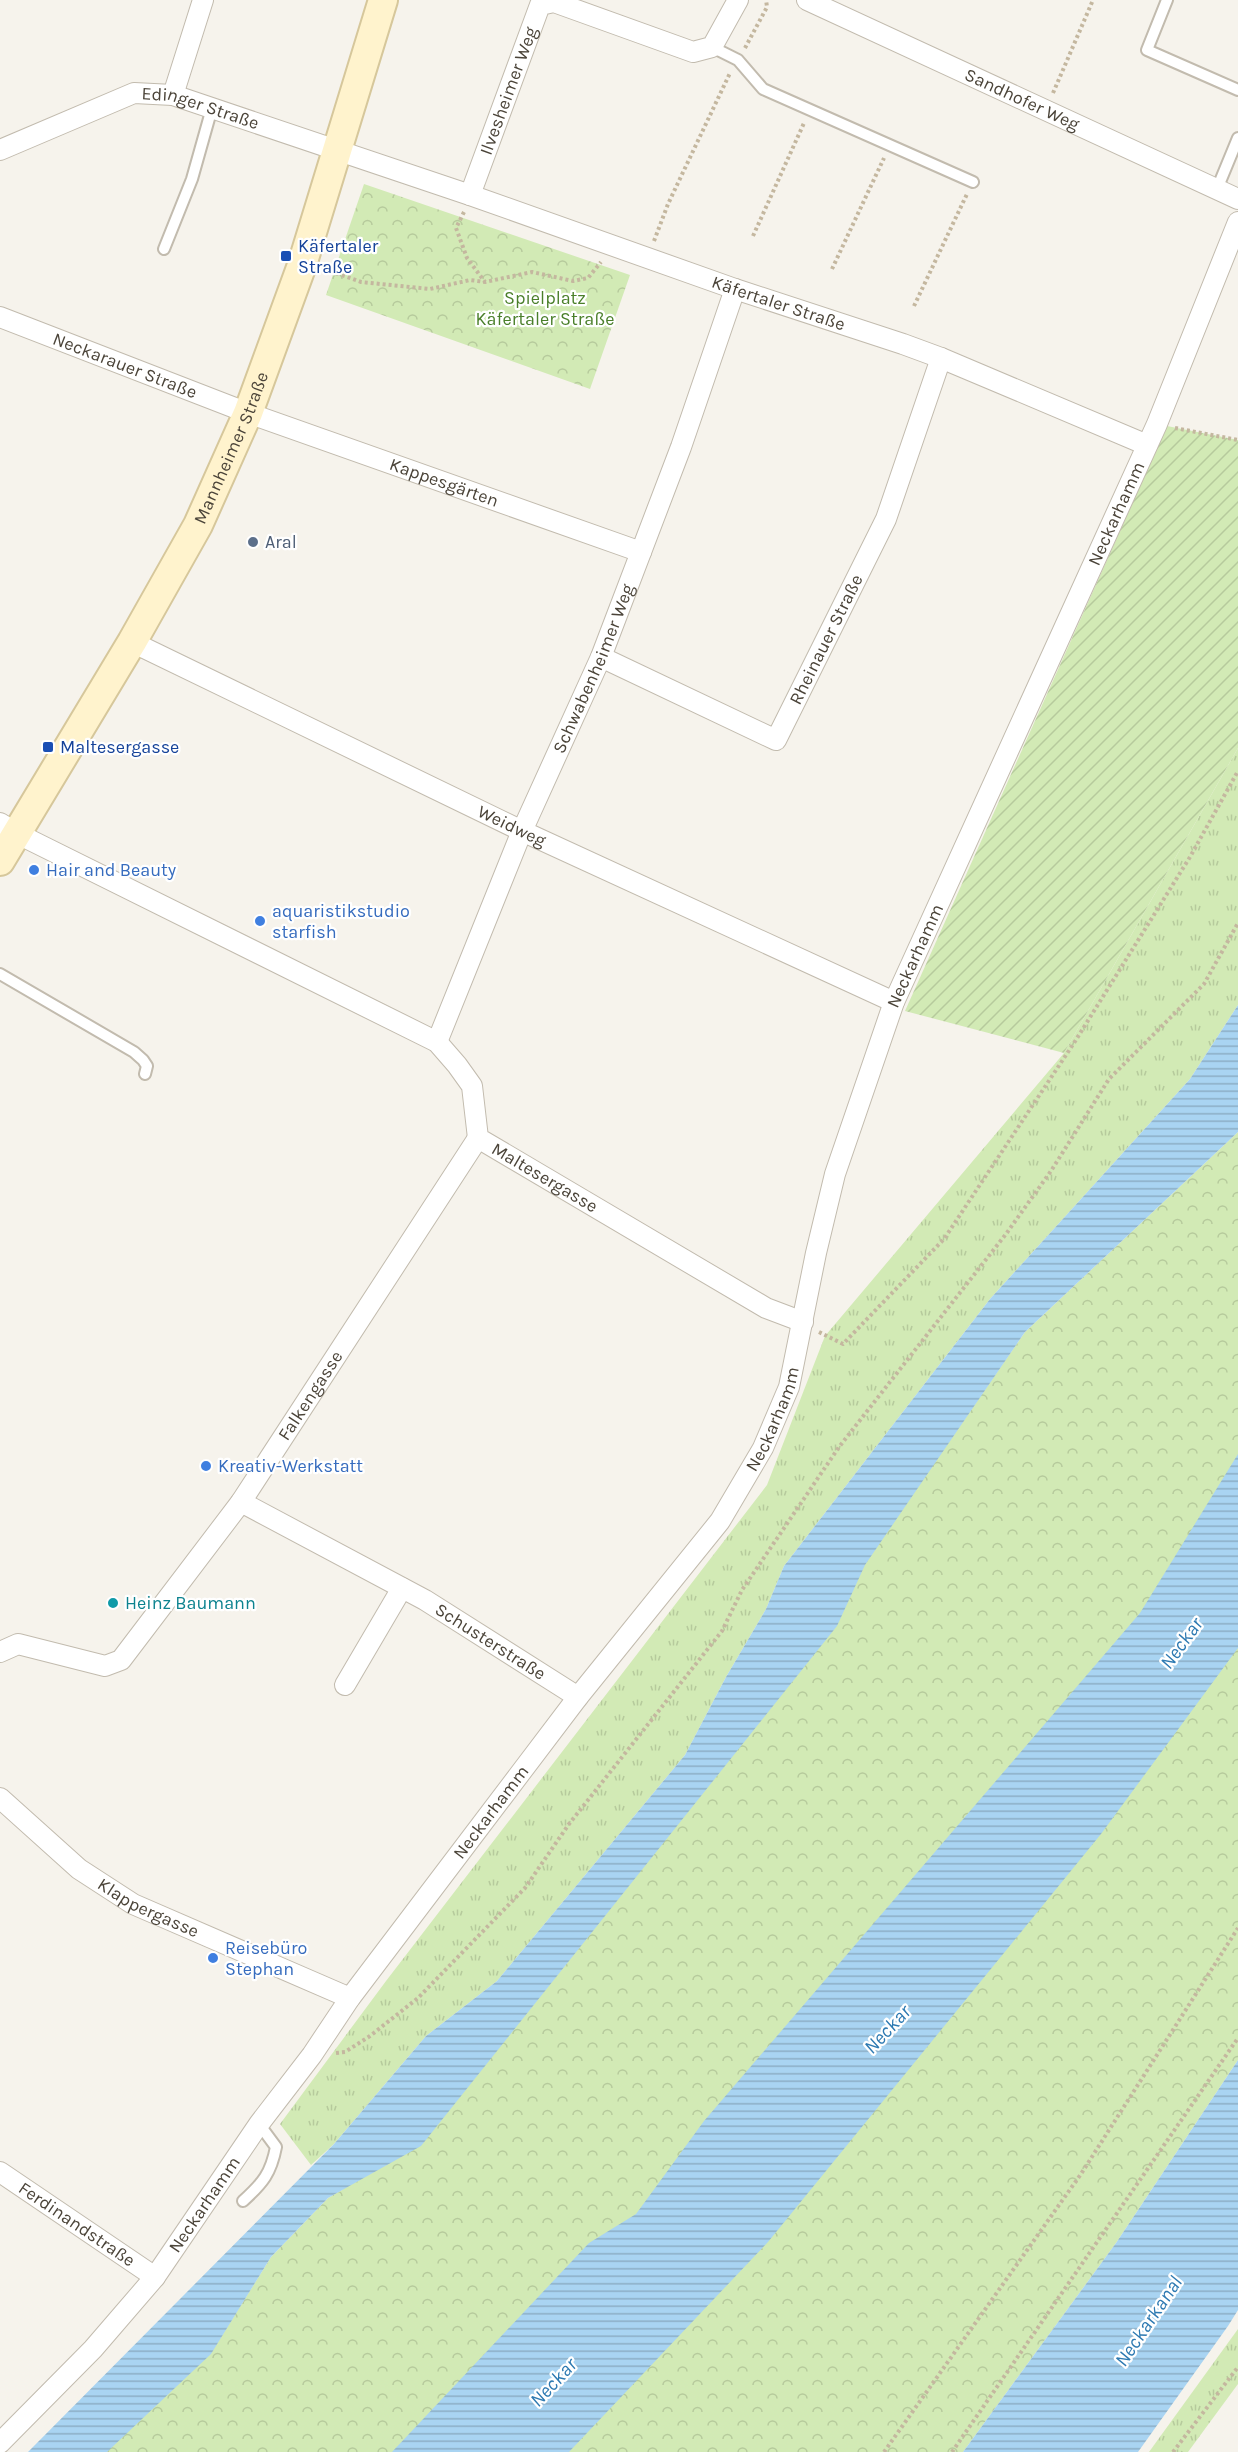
<svg xmlns="http://www.w3.org/2000/svg" width="1238" height="2452" font-family="Karla,sans-serif">
  <style>
    .grass { fill: url(#grass-tufts) }
    .forest { fill: url(#forest-crowns) }
    .garden { fill: url(#garden-furrows) }
    .water { fill: url(#water-rules) }
    .lines { fill: none; stroke-linecap: round; stroke-linejoin: round }
    .lane-casing { stroke: #c2bbae; stroke-width: 14 }
    .street-casing { stroke: #c2bbae; stroke-width: 22 }
    .secondary-casing { stroke: #d6c79b; stroke-width: 32 }
    .path { stroke: #c4b79f; stroke-width: 4; stroke-dasharray: 3 3; stroke-linecap: butt }
    .lane { stroke: #fff; stroke-width: 10 }
    .street { stroke: #fff; stroke-width: 20 }
    .secondary { stroke: #fff3cd; stroke-width: 28 }
    .transit-dot { fill: #1a4fb4; stroke: #fff; stroke-width: 2 }
    .service-dot { fill: #5c6f8a; stroke: #fff; stroke-width: 2 }
    .shop-dot { fill: #3f7fe0; stroke: #fff; stroke-width: 2 }
    .culture-dot { fill: #0f9aa8; stroke: #fff; stroke-width: 2 }
    .labels { text-anchor: middle; stroke-width: 4.5; stroke-linejoin: round; paint-order: stroke }
    .street-label { font-size: 18px; fill: #4b4439; stroke: #fff }
    .transit-label { font-size: 18px; fill: #164399; stroke: #fff; text-anchor: start }
    .park-label { font-size: 18px; fill: #4a7f2a; stroke: #fff }
    .service-label { font-size: 18px; fill: #4e5e75; stroke: #fff; text-anchor: start }
    .shop-label { font-size: 18px; fill: #366cbe; stroke: #fff; text-anchor: start }
    .culture-label { font-size: 18px; fill: #0d838f; stroke: #fff; text-anchor: start }
    .water-label { font-size: 20px; font-style: italic; fill: #2e7ab2; stroke: #fff }
  </style>
  <defs>
    <pattern id="grass-tufts" width="24" height="20" patternUnits="userSpaceOnUse" patternTransform="scale(1.5)"><rect width="24" height="20" fill="#d2eab5"/><path d="M3 7l-1-3M5 7V3M7 7l1-3M15 17l-1-3M17 17v-4M19 17l1-3" fill="none" stroke="#b6ca9c"/></pattern>
    <pattern id="forest-crowns" width="20" height="18" patternUnits="userSpaceOnUse" patternTransform="scale(1.5)"><rect width="20" height="18" fill="#d2eab5"/><path d="M2 6a3 3 0 1 1 6 0M12 15a3 3 0 1 1 6 0" fill="none" stroke="#b6ca9c"/></pattern>
    <pattern id="garden-furrows" width="10" height="10" patternUnits="userSpaceOnUse" patternTransform="scale(1.5)"><rect width="10" height="10" fill="#d2eab5"/><path d="M-1 1l2-2M0 10L10 0M9 11l2-2" fill="none" stroke="#b6ca9c"/></pattern>
    <pattern id="water-rules" width="6" height="5" patternUnits="userSpaceOnUse" patternTransform="scale(1.5)"><rect width="6" height="5" fill="#a9d4f2"/><path d="M0 2.5h6" fill="none" stroke="#8caec5"/></pattern>
  </defs>
  <rect width="100%" height="100%" fill="#f6f3ec"/>
  <!-- grass -->
  <g class="grass">
    <polygon points="1238,748 1238,1005 1190,1079 990,1299 784,1566 766,1609 726,1677 685,1755 497,1981 426,2036 334,2144 311,2165 280,2124 386,1981 767,1485 825,1336 1064,1053"/>
    <polygon points="1238,2329 1238,2384 1188,2452 1149,2452"/>
  </g>
  <!-- forest -->
  <g class="forest">
    <polygon points="364,184 630,275 590,389 326,295"/>
    <polygon points="1238,1132 1238,2060 1116,2243 963,2452 105,2452 216,2345 271,2257 328,2198 342,2190 522,2019 609,1910 922,1474 946,1446 1025,1332"/>
  </g>
  <!-- garden -->
  <polygon class="garden" points="1167,426 1238,440 1238,748 1064,1053 905,1011"/>
  <!-- water -->
  <g class="water">
    <polygon points="1238,1005 1238,1132 1025,1332 865,1565 837,1626 421,2146 328,2198 271,2257 211,2354 107,2452 28,2452 334,2144 426,2036 497,1981 685,1755 726,1677 766,1609 784,1566 990,1299 1190,1079"/>
    <polygon points="1238,1454 1238,1648 1101,1834 768,2242 569,2452 392,2452 589,2243 636,2214 704,2121 1140,1613"/>
    <polygon points="1238,2060 1238,2310 1228,2326 1138,2452 963,2452 1116,2243"/>
  </g>
  <g class="lines">
    <defs>
      <g id="lane">
        <polyline points="1167,0 1147,50 1238,90"/>
        <polyline points="712,47 738,60 763,89 973,182"/>
        <polyline points="1217,189 1238,138"/>
        <polyline points="164,249 192,179 212,108"/>
        <polyline points="0,974 134,1052 143,1060 147,1066 145,1074"/>
        <path d="M243,2201C263,2183 271,2173 276,2147L259,2124"/>
      </g>
      <g id="street">
        <path id="s1" d="M807,0L1238,199"/>
        <polyline points="173,95 203,0"/>
        <path id="s2" d="M0,150L134,93L173,95L470,195L735,289L903,344L941,358L1147,445"/>
        <path id="s3" d="M470,195L540,5L554,2L693,52L712,47L738,0"/>
        <path id="s4" d="M0,317L248,413L641,552"/>
        <path id="s5" d="M132,642L522,831L894,1002"/>
        <path id="s6" d="M601,657L776,740L886,519L941,358"/>
        <path id="s7" d="M0,823L16,833L437,1042L457,1065L472,1086L478,1138L766,1308L803,1322"/>
        <path id="s8" d="M437,1042L522,831L601,657L681,447L735,289"/>
        <path id="s9" d="M241,1502L425,1600L578,1697"/>
        <path id="s10" d="M0,1652L18,1644L105,1666L121,1660L241,1502L478,1138"/>
        <polyline points="345,1685 402,1588"/>
        <path id="s11" d="M0,1798L79,1869L133,1904L350,1998"/>
        <path id="s12" d="M0,2172L155,2277"/>
        <path id="s13" d="M0,2443L93,2349L155,2277L259,2124L312,2055L350,1998L578,1697L720,1521L763,1448L789,1387L816,1253L835,1174L894,1002L1157,424L1238,222"/>
      </g>
      <g id="secondary">
        <path id="s14" d="M0,861L132,642L198,525L248,413L302,265L383,0"/>
      </g>
    </defs>
    <!-- lane casing -->
    <use href="#lane" class="lane-casing"/>
    <!-- street casing -->
    <use href="#street" class="street-casing"/>
    <!-- secondary casing -->
    <use href="#secondary" class="secondary-casing"/>
    <!-- path -->
    <g class="path">
      <polyline points="745,48 767,7 766,0"/>
      <polyline points="1053,93 1093,0"/>
      <polyline points="464,212 456,228 467,258 485,282"/>
      <polyline points="753,236 804,123"/>
      <polyline points="654,241 668,204 730,73"/>
      <polyline points="325,269 361,282 430,289 470,280 485,282 532,272 573,281 588,278 601,262"/>
      <polyline points="832,269 884,158"/>
      <polyline points="914,306 967,194"/>
      <polyline points="1175,428 1238,440"/>
      <polyline points="819,1332 843,1344 944,1239 1074,1043 1190,857 1238,771"/>
      <polyline points="336,2053 345,2052 370,2036 418,1998 525,1888 569,1824 722,1631 742,1590 839,1447 1006,1234 1051,1171 1109,1079 1204,984 1238,923"/>
      <polyline points="884,2452 1081,2174 1238,1928"/>
      <polyline points="952,2452 1238,2038"/>
      <polyline points="1173,2452 1238,2367"/>
    </g>
    <!-- lane -->
    <use href="#lane" class="lane"/>
    <!-- street -->
    <use href="#street" class="street"/>
    <!-- secondary -->
    <use href="#secondary" class="secondary"/>
  </g>
  <!-- markers -->
  <g class="transit-dot">
    <rect x="280" y="250" width="12" height="12" rx="3"/>
    <rect x="42" y="741" width="12" height="12" rx="3"/>
  </g>
  <circle class="service-dot" cx="253" cy="542" r="6"/>
  <g class="shop-dot">
    <circle cx="34" cy="870" r="6"/>
    <circle cx="260" cy="921" r="6"/>
    <circle cx="206" cy="1466" r="6"/>
    <circle cx="213" cy="1958" r="6"/>
  </g>
  <circle class="culture-dot" cx="113" cy="1603" r="6"/>
  <g class="labels">
    <!-- street labels -->
    <g class="street-label">
      <text dy="6" stroke="none"><textPath href="#s3" startOffset="111">Ilvesheimer Weg</textPath></text>
      <text dy="6" stroke="none"><textPath href="#s1" startOffset="237">Sandhofer Weg</textPath></text>
      <text dy="6" stroke="none"><textPath href="#s2" startOffset="214">Edinger Straße</textPath></text>
      <text dy="6" stroke="none"><textPath href="#s2" startOffset="825">Käfertaler Straße</textPath></text>
      <text dy="6" stroke="none"><textPath href="#s4" startOffset="134">Neckarauer Straße</textPath></text>
      <text dy="6" stroke="none"><textPath href="#s14" startOffset="474">Mannheimer Straße</textPath></text>
      <text dy="6" stroke="none"><textPath href="#s4" startOffset="474">Kappesgärten</textPath></text>
      <text dy="6" stroke="none"><textPath href="#s13" startOffset="2259">Neckarhamm</textPath></text>
      <text dy="6" stroke="none"><textPath href="#s6" startOffset="306">Rheinauer Straße</textPath></text>
      <text dy="6" stroke="none"><textPath href="#s8" startOffset="405">Schwabenheimer Weg</textPath></text>
      <text dy="6" stroke="none"><textPath href="#s5" startOffset="422">Weidweg</textPath></text>
      <text dy="6" stroke="none"><textPath href="#s13" startOffset="1773">Neckarhamm</textPath></text>
      <text dy="6" stroke="none"><textPath href="#s7" startOffset="675">Maltesergasse</textPath></text>
      <text dy="6" stroke="none"><textPath href="#s10" startOffset="452">Falkengasse</textPath></text>
      <text dy="6" stroke="none"><textPath href="#s13" startOffset="1287">Neckarhamm</textPath></text>
      <text dy="6" stroke="none"><textPath href="#s9" startOffset="286">Schusterstraße</textPath></text>
      <text dy="6" stroke="none"><textPath href="#s13" startOffset="801">Neckarhamm</textPath></text>
      <text dy="6" stroke="none"><textPath href="#s11" startOffset="186">Klappergasse</textPath></text>
      <text dy="6" stroke="none"><textPath href="#s13" startOffset="315">Neckarhamm</textPath></text>
      <text dy="6" stroke="none"><textPath href="#s12" startOffset="93">Ferdinandstraße</textPath></text>
    </g>
    <!-- transit labels -->
    <g class="transit-label">
      <text x="298" y="252">Käfertaler<tspan x="298" dy="21">Straße</tspan></text>
      <text x="60" y="753">Maltesergasse</text>
    </g>
    <!-- park labels -->
    <g class="park-label">
      <text x="545" y="304">Spielplatz<tspan x="545" dy="21">Käfertaler Straße</tspan></text>
    </g>
    <!-- service labels -->
    <g class="service-label">
      <text x="265" y="548">Aral</text>
    </g>
    <!-- shop labels -->
    <g class="shop-label">
      <text x="46" y="876">Hair and Beauty</text>
      <text x="272" y="917">aquaristikstudio<tspan x="272" dy="21">starfish</tspan></text>
      <text x="218" y="1472">Kreativ-Werkstatt</text>
      <text x="225" y="1954">Reisebüro<tspan x="225" dy="21">Stephan</tspan></text>
    </g>
    <!-- culture labels -->
    <g class="culture-label">
      <text x="125" y="1609">Heinz Baumann</text>
    </g>
    <!-- water labels -->
    <g class="water-label">
      <text transform="translate(1181 1643) rotate(-54)" y="7">Neckar</text>
      <text transform="translate(887 2029) rotate(-47)" y="7">Neckar</text>
      <text transform="translate(1148 2321) rotate(-56)" y="7">Neckarkanal</text>
      <text transform="translate(553 2382) rotate(-47)" y="7">Neckar</text>
    </g>
  </g>
</svg>
